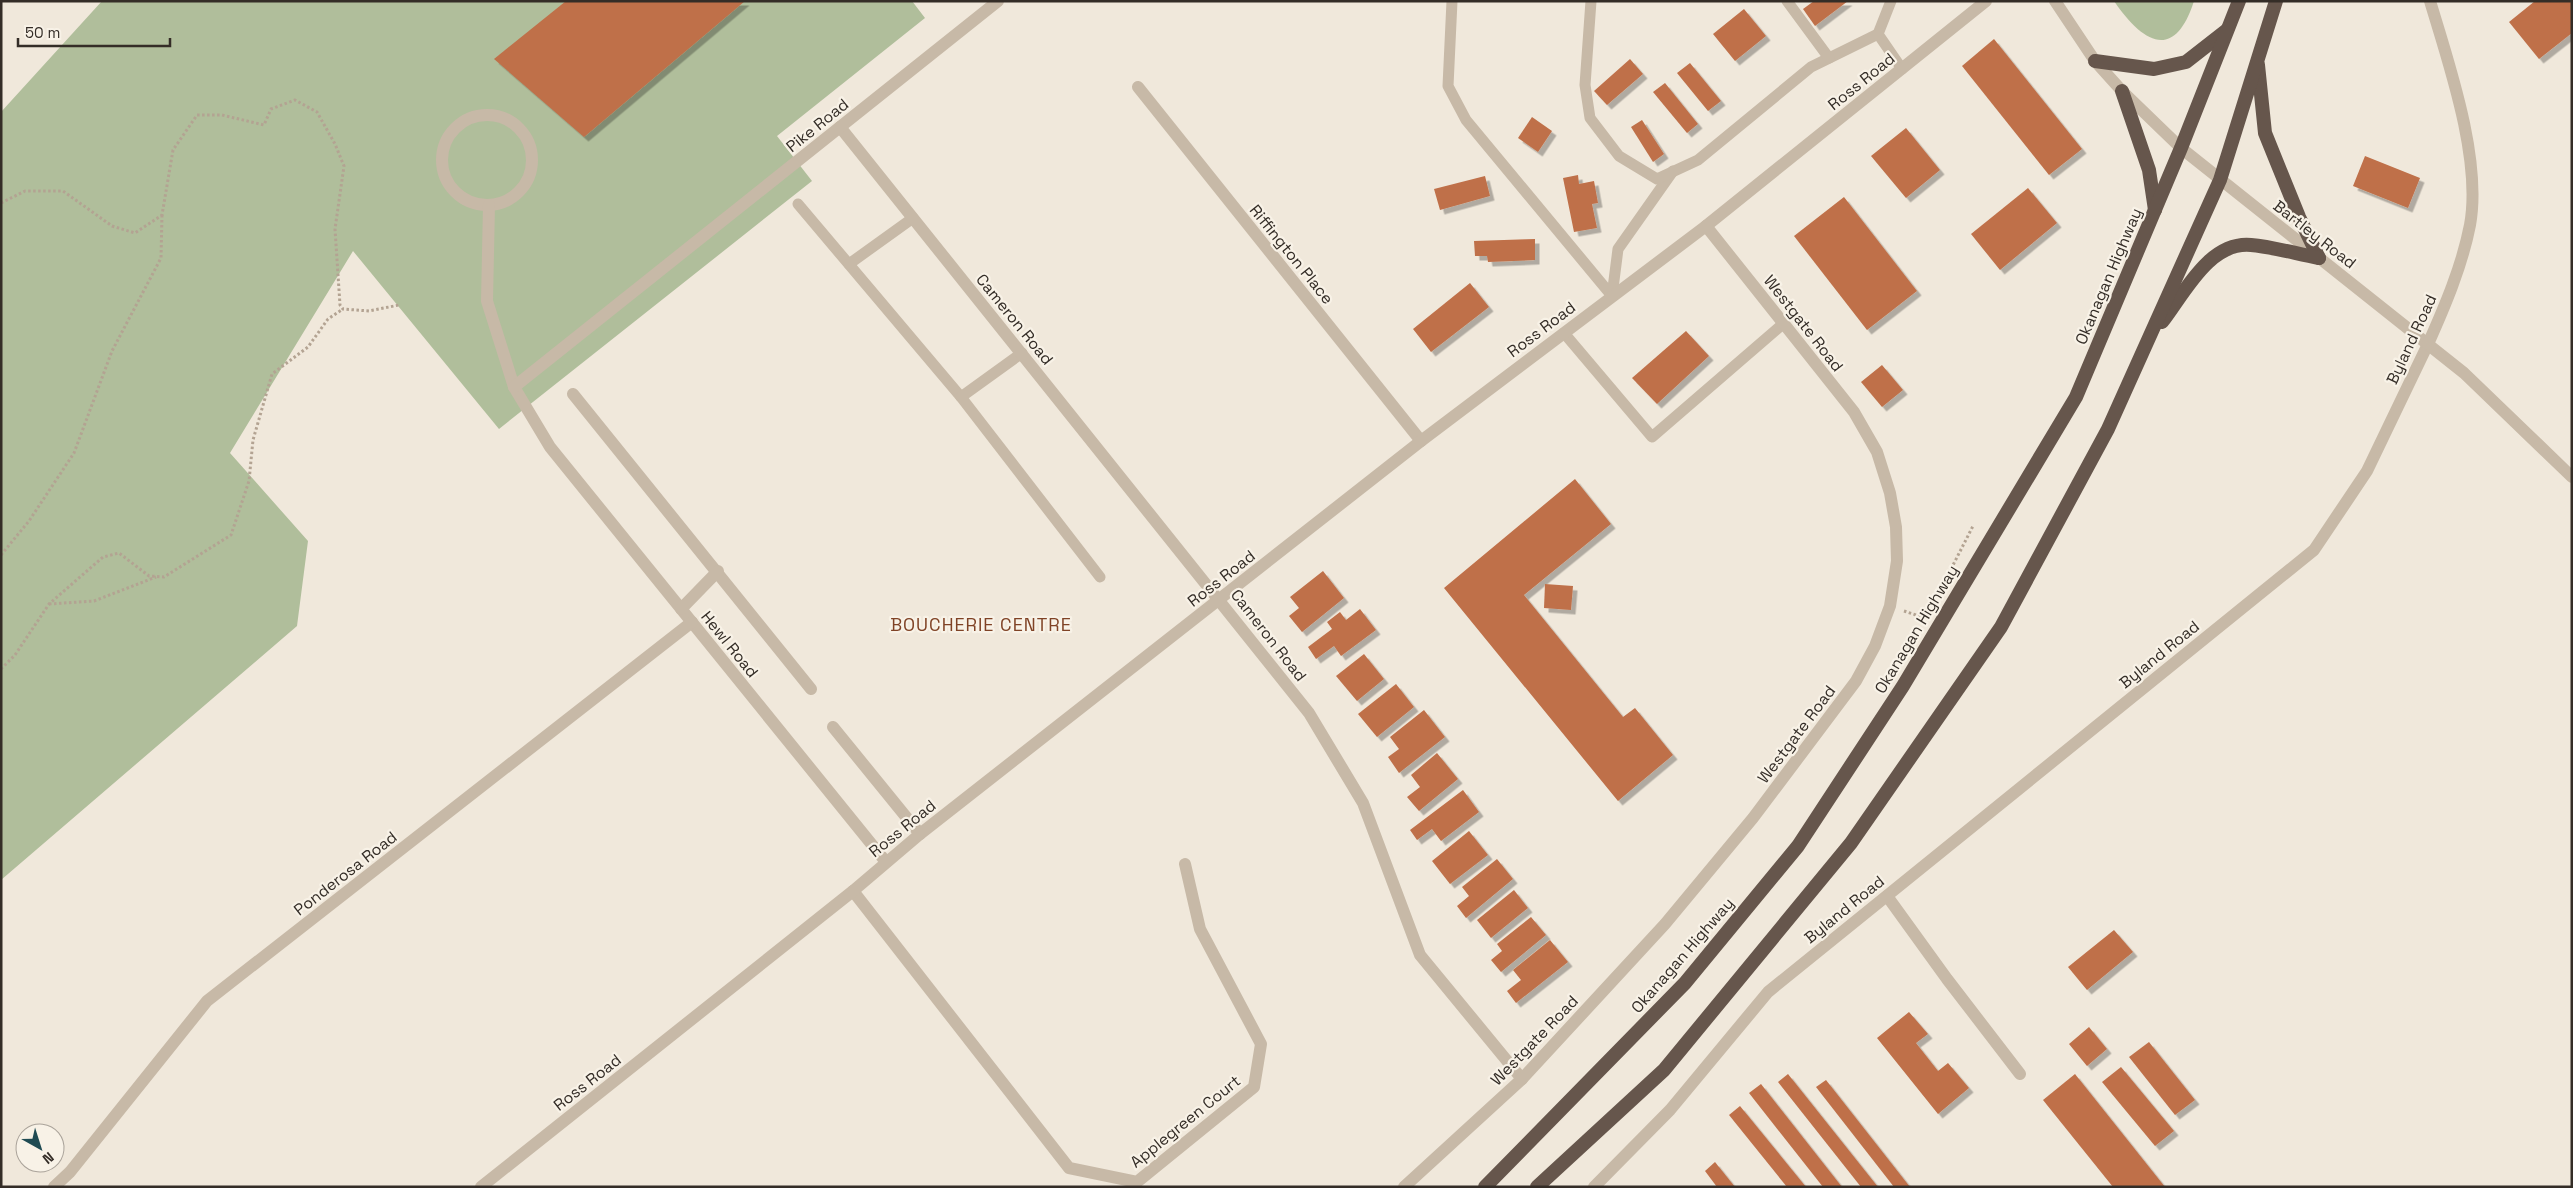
<svg xmlns="http://www.w3.org/2000/svg" width="2573" height="1188" font-family="'Space Grotesk',sans-serif">
  <style>
    .green { fill: #b0be9b }
    .building { fill: #bf7049; filter: url(#shadow) }
    .lines { fill: none; stroke-linecap: round; stroke-linejoin: round }
    .path { stroke: #b3a392; stroke-width: 3; stroke-dasharray: 2.5 2.5; stroke-linecap: butt }
    .service { stroke: #c7b9a7; stroke-width: 11 }
    .minor { stroke: #c7b9a7; stroke-width: 12 }
    .tertiary { stroke: #c7b9a7; stroke-width: 12 }
    .trunk { stroke: #66564c; stroke-width: 14 }
    .labels { text-anchor: middle; stroke-width: 4.5; stroke-linejoin: round; paint-order: stroke }
    .street-label { font-size: 16px; fill: #342d27; stroke: #f8f2e7 }
    .neighbourhood-label { font-size: 18px; letter-spacing: 1px; fill: #7f4225; stroke: #f8f2e7 }
  </style>
  <defs>
    <filter id="shadow"><feDropShadow dx="4.5" dy="4.5" stdDeviation="0" flood-color="#0004"/></filter>
  </defs>
  <rect width="100%" height="100%" fill="#f0e8db"/>
  <!-- green -->
  <g class="green">
    <polygon points="102,1 912,1 925,18 777,136 812,181 499,429 353,251 230,453 308,541 297,626 1,880 1,112"/>
    <path d="M2114,1H2194C2174,63 2142,42 2114,1Z"/>
  </g>
  <!-- building -->
  <g class="building">
    <polygon points="566,1 745,1 584,137 494,59"/>
    <polygon points="1814,1 1848,1 1815,26 1803,9"/>
    <polygon points="2535,1 2572,1 2572,33 2539,59 2509,22"/>
    <polygon points="1744,9 1766,36 1735,61 1713,34"/>
    <polygon points="1994,39 2082,149 2049,175 1962,66"/>
    <polygon points="1630,59 1643,74 1607,105 1594,91"/>
    <polygon points="1690,63 1721,101 1708,111 1677,73"/>
    <polygon points="1665,83 1698,124 1687,133 1653,92"/>
    <polygon points="1532,117 1552,131 1538,152 1518,138"/>
    <polygon points="1642,120 1664,154 1653,162 1631,127"/>
    <polygon points="1906,128 1940,170 1906,198 1871,156"/>
    <polygon points="2365,156 2420,178 2408,208 2353,186"/>
    <polygon points="1578,175 1579,184 1594,181 1598,203 1592,204 1597,228 1574,232 1563,178"/>
    <polygon points="1485,176 1490,196 1440,210 1434,189"/>
    <polygon points="2028,188 2057,223 2000,270 1971,234"/>
    <polygon points="1844,197 1917,291 1867,330 1794,236"/>
    <polygon points="1535,239 1535,260 1488,262 1487,256 1475,256 1474,241"/>
    <polygon points="1470,283 1489,307 1431,352 1413,329"/>
    <polygon points="1686,331 1709,356 1657,404 1632,378"/>
    <polygon points="1882,365 1903,390 1882,407 1861,382"/>
    <polygon points="1575,479 1611,524 1524,595 1623,717 1635,708 1673,755 1618,801 1444,588"/>
    <polygon points="1323,571 1344,598 1302,632 1289,616 1299,608 1290,597"/>
    <polygon points="1545,584 1573,586 1571,610 1544,608"/>
    <polygon points="1360,609 1376,630 1341,656 1334,646 1316,659 1308,647 1332,629 1327,622 1340,612 1346,620"/>
    <polygon points="1364,654 1384,679 1357,701 1336,676"/>
    <polygon points="1396,684 1414,707 1377,737 1358,714"/>
    <polygon points="1424,710 1445,737 1399,773 1388,757 1399,749 1390,737"/>
    <polygon points="1437,753 1458,779 1419,811 1407,797 1420,787 1411,775"/>
    <polygon points="1463,790 1479,812 1441,841 1432,829 1417,840 1410,830"/>
    <polygon points="1469,831 1488,855 1450,884 1432,861"/>
    <polygon points="1497,859 1513,879 1466,918 1457,906 1469,896 1462,887"/>
    <polygon points="1514,890 1528,908 1491,938 1477,920"/>
    <polygon points="1531,917 1546,935 1501,972 1491,960 1502,951 1497,944"/>
    <polygon points="2114,930 2133,952 2087,990 2068,967"/>
    <polygon points="1550,940 1568,962 1516,1003 1507,991 1521,980 1513,970"/>
    <polygon points="1909,1012 1928,1034 1916,1043 1938,1071 1948,1063 1969,1088 1938,1114 1877,1038"/>
    <polygon points="2089,1027 2107,1049 2087,1066 2069,1044"/>
    <polygon points="2149,1042 2195,1100 2175,1115 2129,1057"/>
    <polygon points="2121,1067 2174,1131 2155,1146 2102,1082"/>
    <polygon points="1788,1074 1878,1187 1861,1187 1778,1082"/>
    <polygon points="2075,1074 2165,1187 2113,1187 2043,1100"/>
    <polygon points="1826,1080 1910,1187 1894,1187 1816,1087"/>
    <polygon points="1761,1084 1842,1187 1823,1187 1749,1093"/>
    <polygon points="1740,1106 1806,1187 1787,1187 1729,1115"/>
    <polygon points="1715,1162 1735,1187 1717,1187 1705,1171"/>
  </g>
  <g class="lines">
    <!-- path -->
    <g class="path">
      <polyline points="1,203 25,191 63,191 112,226 135,233 162,215 173,150 197,115 222,115 264,125 271,109 295,100 317,112 335,144 344,166 335,229 340,305 343,309 369,311 399,305"/>
      <polyline points="1,555 29,521 74,453 112,351 161,258 162,215"/>
      <polyline points="1951,569 1973,526"/>
      <polyline points="49,604 94,601 156,577"/>
      <polyline points="1904,611 1925,618"/>
      <polyline points="1,669 15,655 49,604 103,557 119,553 149,576 164,577 231,535 249,481 253,440 272,374 308,347 328,319 343,309"/>
    </g>
    <!-- service -->
    <g class="service">
      <polyline points="1452,1 1448,86 1466,120 1612,296 1618,249 1673,171"/>
      <polyline points="1591,1 1585,85 1590,118 1619,156 1657,179 1698,160 1811,67 1878,34"/>
      <polyline points="1787,1 1829,58"/>
      <polyline points="1891,1 1878,34 1902,69"/>
      <polyline points="798,204 961,397"/>
      <polyline points="849,264 913,218"/>
      <polyline points="1564,333 1652,437 1784,323"/>
      <polyline points="1022,353 961,397 1100,577"/>
    </g>
    <!-- minor -->
    <g class="minor">
      <polyline points="1138,87 1421,441"/>
      <circle cx="487" cy="160" r="45"/>
      <polyline points="840,127 1309,713 1363,803 1420,955 1522,1079"/>
      <polyline points="489,205 487,301 514,387 550,447 886,862"/>
      <polyline points="514,387 998,1"/>
      <polyline points="573,394 811,689"/>
      <polyline points="681,609 718,571"/>
      <polyline points="833,727 920,834"/>
      <polyline points="853,891 1069,1168 1137,1182 1254,1087 1261,1044 1200,929 1185,864"/>
      <polyline points="1887,896 1947,979 2020,1074"/>
      <polyline points="54,1187 70,1172 207,1001 692,622"/>
      <polyline points="1404,1187 1522,1079 1665,924 1753,818 1856,681 1875,646 1890,606 1897,561 1896,527 1890,493 1877,452 1854,412 1706,226"/>
      <polyline points="1594,1187 1670,1110 1768,992 2314,550 2367,471 2428,344"/>
    </g>
    <!-- tertiary -->
    <g class="tertiary">
      <polyline points="2055,1 2095,61 2122,91 2181,148 2464,373 2572,477"/>
      <path d="M2428,344C2445,306 2462,266 2470,225C2482,160 2449,64 2430,1"/>
      <polyline points="481,1187 853,891 920,834 1421,441 1706,226 1986,1"/>
    </g>
    <!-- trunk -->
    <g class="trunk">
      <polyline points="2095,61 2154,69 2186,62 2227,30"/>
      <polyline points="2258,65 2265,133 2299,217 2319,258"/>
      <polyline points="2122,91 2149,170 2155,210"/>
      <path d="M2162,322C2184,294 2209,241 2251,245C2274,247 2297,254 2319,258"/>
      <polyline points="1485,1187 1685,983 1798,846 1903,686 2076,397 2181,148 2239,1"/>
      <polyline points="1537,1187 1664,1070 1851,843 2001,627 2108,429 2220,180 2276,1"/>
    </g>
  </g>
  <g class="labels">
    <!-- street labels -->
    <g class="street-label">
      <text transform="translate(1861 81) rotate(-39)" y="6">Ross Road</text>
      <text transform="translate(817 125) rotate(-39)" y="6">Pike Road</text>
      <text transform="translate(2315 234) rotate(38)" y="6">Bartley Road</text>
      <text transform="translate(1292 254) rotate(51)" y="6">Riffington Place</text>
      <text transform="translate(2108 276) rotate(-67)" y="6">Okanagan Highway</text>
      <text transform="translate(1015 319) rotate(51)" y="6">Cameron Road</text>
      <text transform="translate(1804 323) rotate(52)" y="6">Westgate Road</text>
      <text transform="translate(1541 329) rotate(-37)" y="6">Ross Road</text>
      <text transform="translate(2411 339) rotate(-65)" y="6">Byland Road</text>
      <text transform="translate(1221 578) rotate(-38)" y="6">Ross Road</text>
      <text transform="translate(1916 629) rotate(-59)" y="6">Okanagan Highway</text>
      <text transform="translate(1269 635) rotate(52)" y="6">Cameron Road</text>
      <text transform="translate(730 644) rotate(51)" y="6">Hewl Road</text>
      <text transform="translate(2159 654) rotate(-39)" y="6">Byland Road</text>
      <text transform="translate(1796 734) rotate(-53)" y="6">Westgate Road</text>
      <text transform="translate(902 828) rotate(-39)" y="6">Ross Road</text>
      <text transform="translate(345 873) rotate(-38)" y="6">Ponderosa Road</text>
      <text transform="translate(1844 909) rotate(-39)" y="6">Byland Road</text>
      <text transform="translate(1682 955) rotate(-49)" y="6">Okanagan Highway</text>
      <text transform="translate(1534 1040) rotate(-46)" y="6">Westgate Road</text>
      <text transform="translate(587 1082) rotate(-38)" y="6">Ross Road</text>
      <text transform="translate(1185 1121) rotate(-39)" y="6">Applegreen Court</text>
    </g>
    <!-- neighbourhood labels -->
    <g class="neighbourhood-label">
      <text x="981" y="631">BOUCHERIE CENTRE</text>
    </g>
  </g>
  <!-- border -->
  <rect width="2573" height="1188" fill="none" stroke="#342d27" stroke-width="5"/>
  <!-- north arrow -->
  <g transform="translate(40 1148) rotate(141)"><circle r="24" fill="#f8f2e7" stroke="#aaa39a"/>
  <path d="M0-4L9 19L0 12L-9 19Z" fill="#1f4b53"/>
  <text y="-8" font-size="14" font-weight="bold" text-anchor="middle" fill="#342d27">N</text>
  </g>
  <!-- scale -->
  <path d="M18 38v8h152v-8" fill="none" stroke="#342d27" stroke-width="2.5"/>
  <text x="25" y="38" font-size="15" fill="#342d27" stroke="#f8f2e7" stroke-width="4" paint-order="stroke">50 m</text>
</svg>
